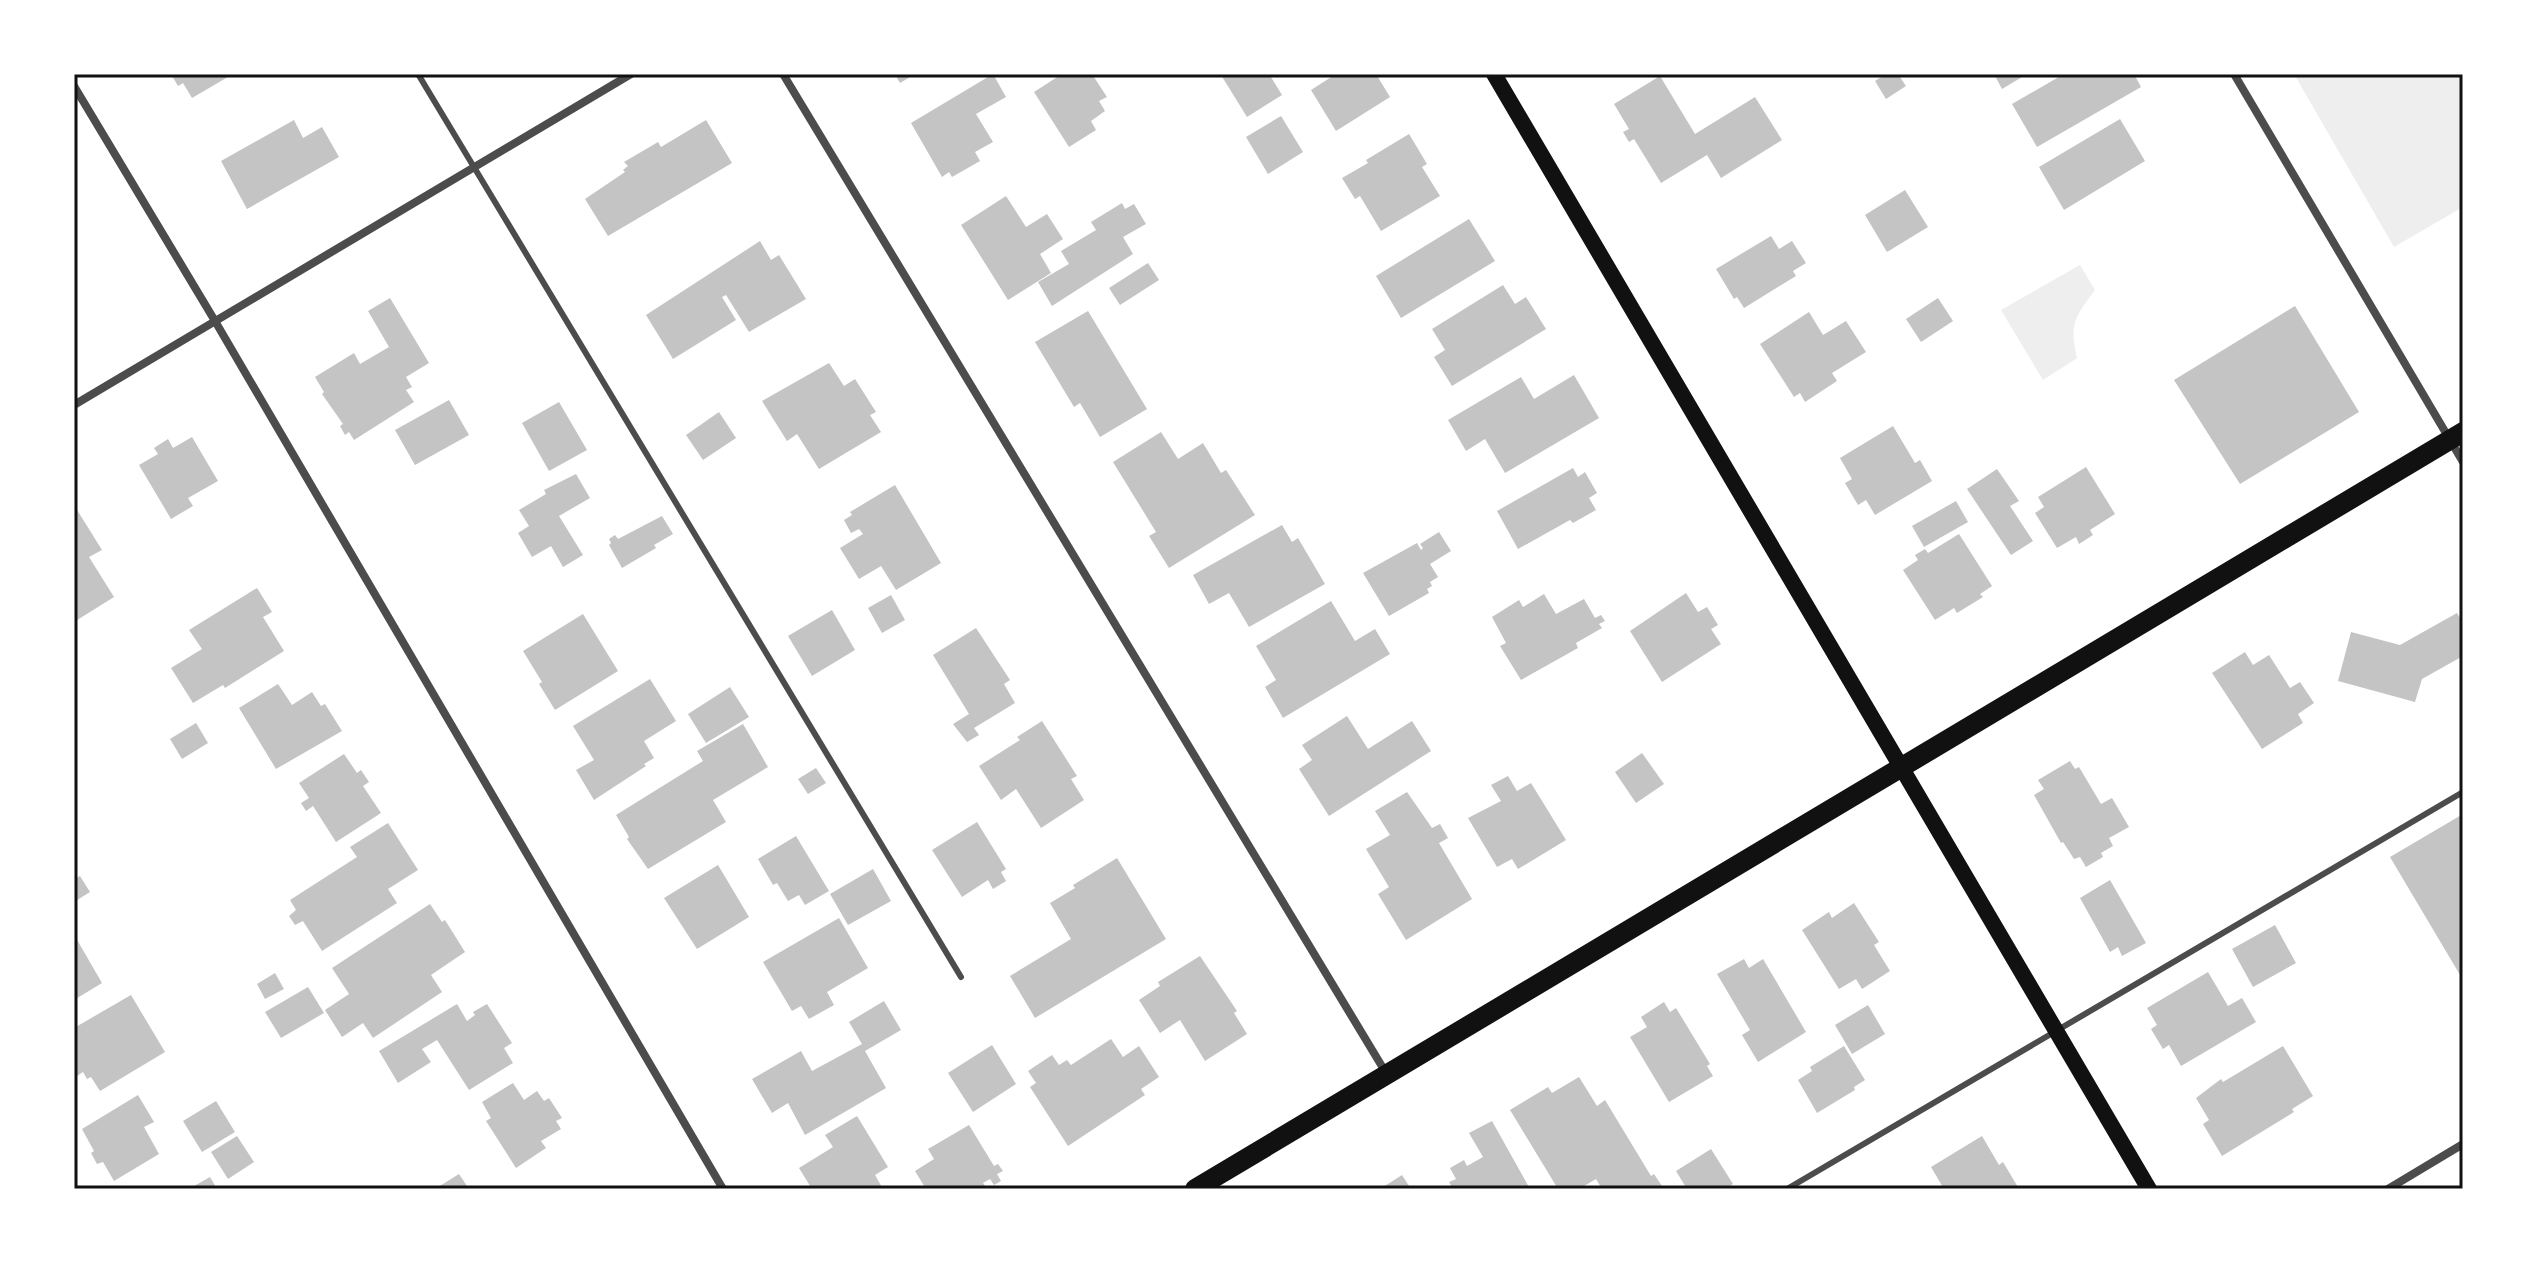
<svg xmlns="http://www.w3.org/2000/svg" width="2537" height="1263" font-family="Quicksand,sans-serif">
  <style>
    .green { fill: #eee }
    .building { fill: #c4c4c4 }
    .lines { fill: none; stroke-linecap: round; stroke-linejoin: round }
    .service { stroke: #4c4c4c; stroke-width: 6 }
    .minor { stroke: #4c4c4c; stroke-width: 8 }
    .secondary { stroke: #111; stroke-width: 16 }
    .primary { stroke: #111; stroke-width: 20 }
    .neatline { fill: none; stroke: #111; stroke-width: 3 }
  </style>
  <rect width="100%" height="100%" fill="#fff"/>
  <!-- green -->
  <g class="green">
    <polygon points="2294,74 2463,74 2463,207 2394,247"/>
    <path d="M2080,265L2095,290C2075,317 2069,324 2077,358L2043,380L2001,310Z"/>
  </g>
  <!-- building -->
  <g class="building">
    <polygon points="171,74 233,74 192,98 183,83 178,86"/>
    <polygon points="895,74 915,74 900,83"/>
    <polygon points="993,74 1006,97 976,114 993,142 975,152 980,161 952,177 949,172 942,177 911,123"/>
    <polygon points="1062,74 1092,74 1107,97 1099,101 1105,111 1091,121 1096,130 1069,147 1034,92"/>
    <polygon points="1269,74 1282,95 1247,117 1221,75"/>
    <polygon points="1336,74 1376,74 1390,97 1336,131 1311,90"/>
    <polygon points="1886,74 1898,74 1906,86 1886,99 1875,81"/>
    <polygon points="1994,74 2027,74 2002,89"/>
    <polygon points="2064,74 2134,74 2141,87 2037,147 2012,104"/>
    <polygon points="1660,76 1695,134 1755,97 1782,140 1721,178 1707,155 1661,183 1634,139 1629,142 1623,132 1629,129 1614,104"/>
    <polygon points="1281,116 1303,152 1268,174 1246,137"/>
    <polygon points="2120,119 2145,161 2064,210 2039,167"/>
    <polygon points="294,120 303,138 322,127 339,157 247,209 221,161"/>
    <polygon points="706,120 732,163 608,236 585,199 625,172 623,170 628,166 624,162 658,142 661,147"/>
    <polygon points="1409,134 1427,164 1422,167 1440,196 1381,231 1360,196 1355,199 1342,178 1368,163 1366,160"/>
    <polygon points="1905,190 1928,227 1887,252 1865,215"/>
    <polygon points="1006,196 1026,227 1047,214 1063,239 1040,254 1051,273 1008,300 961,225"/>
    <polygon points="1122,203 1125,209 1134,204 1146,224 1123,237 1133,254 1052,306 1038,282 1069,264 1061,251 1096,230 1091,222"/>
    <polygon points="1469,219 1495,261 1401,318 1376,276"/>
    <polygon points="1771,236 1779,249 1792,241 1806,263 1793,271 1796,276 1744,308 1737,297 1734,299 1716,269"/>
    <polygon points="760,241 771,260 779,255 806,299 749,332 726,295 722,297 736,320 673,359 646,315"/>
    <polygon points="1148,263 1159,280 1120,305 1109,288"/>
    <polygon points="1503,285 1515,304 1526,297 1546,329 1452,386 1434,357 1445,350 1432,329"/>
    <polygon points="390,298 429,363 406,377 412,387 406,390 414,402 354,440 349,432 345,435 340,426 343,424 322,394 324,392 315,377 354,353 360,364 389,347 368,311"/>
    <polygon points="1938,298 1953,321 1921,342 1906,319"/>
    <polygon points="2295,306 2359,412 2240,484 2174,380"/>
    <polygon points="1088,311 1147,409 1100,437 1080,403 1074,407 1035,342"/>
    <polygon points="1809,312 1823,335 1846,321 1866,352 1832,373 1837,381 1805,402 1800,393 1794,397 1760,344"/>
    <polygon points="829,363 844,386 855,379 876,412 870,415 881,432 819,469 797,434 787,441 762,401"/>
    <polygon points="1574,375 1599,418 1505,473 1485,439 1466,451 1448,420 1521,377 1534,399"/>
    <polygon points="449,400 469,435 415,465 395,430"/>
    <polygon points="559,402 587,450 549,471 522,423"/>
    <polygon points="719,412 736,438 703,460 686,435"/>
    <polygon points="1893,426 1915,463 1920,460 1932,481 1875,515 1866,500 1858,505 1845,483 1852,479 1840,458"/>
    <polygon points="1161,432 1178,459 1203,443 1221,473 1226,470 1255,515 1169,568 1149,536 1156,532 1113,462"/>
    <polygon points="192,437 218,481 188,498 193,506 171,519 139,465 158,454 154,448 168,439 173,448"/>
    <polygon points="2086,467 2115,514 2090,530 2093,535 2079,544 2076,537 2057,548 2035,513 2044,507 2038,497"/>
    <polygon points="1573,468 1578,477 1585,472 1597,493 1589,498 1596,510 1573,523 1570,520 1518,549 1497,511"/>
    <polygon points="1997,469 2019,501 2010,506 2033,541 2011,555 1967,489"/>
    <polygon points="576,474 590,498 559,516 583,555 563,567 551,546 532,557 518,533 529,526 519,510 546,494 544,490"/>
    <polygon points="895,485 941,563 896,590 881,566 859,579 840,548 863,534 859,529 851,533 844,520 852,515 850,512"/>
    <polygon points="1956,501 1968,522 1924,547 1912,526"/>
    <polygon points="74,505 102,550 89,557 114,597 74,622"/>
    <polygon points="662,516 673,534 654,545 656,548 622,568 609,545 611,543 609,539 615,535 618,539"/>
    <polygon points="1282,525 1292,542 1298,538 1325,584 1249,627 1229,593 1209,604 1193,575"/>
    <polygon points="1439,532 1451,551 1430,564 1438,577 1430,582 1432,586 1427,589 1429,593 1389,616 1363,573 1417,543 1421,550 1423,548 1420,544"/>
    <polygon points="1959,534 1992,586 1980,594 1983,597 1957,613 1954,608 1935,620 1903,570 1918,560 1915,555 1925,549 1928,553"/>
    <polygon points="257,588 272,612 263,617 284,651 225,688 223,685 193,703 171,668 202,649 189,630"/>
    <polygon points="1686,593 1698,612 1707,607 1718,625 1711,629 1721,644 1662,682 1630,631"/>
    <polygon points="1544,594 1556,614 1584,599 1595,618 1601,615 1605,621 1599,624 1602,628 1576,643 1578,648 1521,680 1500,646 1506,643 1492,617 1519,600 1523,607"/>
    <polygon points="891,595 905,620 882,633 868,608"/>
    <polygon points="1331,601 1355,641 1375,629 1390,654 1283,718 1265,687 1276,680 1256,646"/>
    <polygon points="832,610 855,650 812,676 788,636"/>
    <polygon points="2457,613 2463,623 2463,656 2422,679 2415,702 2338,681 2351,632 2400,645"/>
    <polygon points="583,614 618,671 555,710 539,684 542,682 523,651"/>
    <polygon points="976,628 1010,680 1004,684 1015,703 974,728 979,735 967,742 953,724 969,714 933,655"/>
    <polygon points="2245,652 2253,665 2269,655 2290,688 2300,682 2314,703 2298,714 2303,723 2262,749 2212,673"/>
    <polygon points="650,679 676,721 644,741 654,758 644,764 646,766 594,800 576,770 594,760 573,726"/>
    <polygon points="278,684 292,705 312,692 321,706 325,704 342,731 276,769 239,708"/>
    <polygon points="730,687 749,717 706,743 688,714"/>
    <polygon points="1347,716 1368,749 1412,721 1431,751 1329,816 1299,769 1312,760 1302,745"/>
    <polygon points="1042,721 1077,776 1071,779 1084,800 1041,828 1016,789 1001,800 979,766 1020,740 1017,737"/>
    <polygon points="196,723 208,743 182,759 170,739"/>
    <polygon points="743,724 768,767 713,800 726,822 648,869 627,839 629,837 616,815 703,761 697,751"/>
    <polygon points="1642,753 1664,784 1636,803 1615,772"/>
    <polygon points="344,754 357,773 361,770 369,782 363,786 381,813 336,842 313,806 306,811 301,803 309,798 299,783"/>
    <polygon points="2070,761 2075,769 2079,767 2101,804 2112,798 2129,827 2109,838 2113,846 2101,853 2103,857 2086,867 2080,857 2074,859 2063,842 2061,843 2034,795 2044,789 2038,780"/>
    <polygon points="816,768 826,783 808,794 798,779"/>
    <polygon points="1508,776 1517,791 1531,783 1566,840 1518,869 1512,859 1497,867 1468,818 1501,801 1491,785"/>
    <polygon points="1407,792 1432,828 1440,824 1448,838 1439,843 1472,899 1406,940 1378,894 1389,887 1366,849 1390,835 1375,811"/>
    <polygon points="2463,814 2463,980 2390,857"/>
    <polygon points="977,822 1006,869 1001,872 1006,881 993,889 988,880 962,897 932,850"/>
    <polygon points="388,823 418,870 388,889 397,903 322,951 303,921 295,925 289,916 296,910 290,900 357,857 350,847"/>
    <polygon points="796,836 829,891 805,905 799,895 788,901 777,883 773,885 758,859"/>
    <polygon points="1117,858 1166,939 1035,1018 1010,976 1071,939 1050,903 1075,888 1073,885"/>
    <polygon points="718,865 749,917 697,949 664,898"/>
    <polygon points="873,869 891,901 848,925 830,894"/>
    <polygon points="80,876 90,892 74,902 74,879"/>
    <polygon points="2110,880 2146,943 2122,956 2118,947 2110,952 2080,898"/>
    <polygon points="1854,903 1879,942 1874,945 1890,971 1862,989 1856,979 1839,989 1802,930 1829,912 1832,918"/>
    <polygon points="430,904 442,922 445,920 465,952 431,975 442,992 373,1038 363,1023 342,1037 325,1010 349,994 332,968"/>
    <polygon points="839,918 868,968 827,992 834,1005 809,1019 801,1006 792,1011 763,962"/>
    <polygon points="2275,925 2296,963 2253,987 2232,949"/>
    <polygon points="76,938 102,983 74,1000 74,940"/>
    <polygon points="1200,956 1237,1011 1234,1013 1247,1034 1205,1061 1180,1020 1160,1033 1139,1000 1160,986 1158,982"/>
    <polygon points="1744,959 1749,968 1763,959 1806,1032 1758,1062 1742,1035 1750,1030 1717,974"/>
    <polygon points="2208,972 2228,1006 2242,998 2256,1022 2181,1066 2169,1045 2163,1049 2151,1029 2157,1025 2147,1008"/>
    <polygon points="275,973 284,989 265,999 257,984"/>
    <polygon points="308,987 324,1013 281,1038 265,1012"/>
    <polygon points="131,995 165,1052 100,1091 91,1077 87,1079 83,1072 74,1078 74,1028"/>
    <polygon points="884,1001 901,1030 865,1051 886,1088 805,1135 788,1103 772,1113 752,1079 801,1051 812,1071 862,1044 849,1022"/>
    <polygon points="1664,1002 1670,1012 1676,1008 1710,1064 1707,1066 1713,1076 1669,1102 1630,1037 1647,1027 1641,1017"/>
    <polygon points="457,1004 467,1021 475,1015 473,1012 487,1004 512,1043 504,1048 513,1063 469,1090 437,1040 422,1049 431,1062 398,1083 379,1051"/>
    <polygon points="1868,1005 1885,1034 1852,1054 1835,1025"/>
    <polygon points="1111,1039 1123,1057 1139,1046 1159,1077 1141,1089 1145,1095 1068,1146 1030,1087 1036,1083 1028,1071 1052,1055 1059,1065 1067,1060 1071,1065"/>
    <polygon points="992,1045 1016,1084 973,1112 948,1073"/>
    <polygon points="1844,1046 1865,1080 1854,1087 1855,1090 1817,1113 1798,1080 1812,1071 1810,1067"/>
    <polygon points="2283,1046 2313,1096 2292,1109 2294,1112 2222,1156 2203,1124 2209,1120 2196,1098 2221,1079 2223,1082"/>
    <polygon points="1579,1077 1597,1106 1605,1100 1651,1176 1654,1174 1664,1189 1602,1189 1596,1179 1579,1189 1558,1189 1510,1110 1548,1087 1552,1093"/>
    <polygon points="513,1083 524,1100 537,1091 544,1101 549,1098 562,1118 556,1121 561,1129 541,1141 546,1148 516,1168 486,1121 491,1118 482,1102"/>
    <polygon points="138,1095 154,1122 144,1127 159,1154 114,1181 103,1162 97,1164 91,1153 94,1151 82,1129"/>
    <polygon points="216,1101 235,1132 202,1152 183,1121"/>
    <polygon points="857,1116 888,1167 875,1175 883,1189 812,1189 799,1168 833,1147 825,1135"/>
    <polygon points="1492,1121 1530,1189 1453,1189 1449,1182 1456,1179 1450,1168 1464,1160 1467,1166 1483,1157 1469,1133"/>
    <polygon points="969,1125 994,1166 998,1164 1003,1171 997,1174 1001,1181 994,1185 990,1179 983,1183 987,1189 926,1189 915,1171 934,1159 928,1149"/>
    <polygon points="237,1136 254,1162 228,1179 211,1152"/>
    <polygon points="1982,1136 1999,1165 2003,1162 2019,1189 1944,1189 1931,1167"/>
    <polygon points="1711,1149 1733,1184 1725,1189 1687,1189 1676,1171"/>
    <polygon points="459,1174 469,1189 435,1189"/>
    <polygon points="1402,1175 1411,1189 1380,1189"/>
    <polygon points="210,1177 217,1189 189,1189"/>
  </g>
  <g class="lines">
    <!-- service -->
    <g class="service">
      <polyline points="418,74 961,977"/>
      <polyline points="1787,1189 2463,792"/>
    </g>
    <!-- minor -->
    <g class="minor">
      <polyline points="783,74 1386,1073"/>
      <polyline points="2234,74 2463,462"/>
      <polyline points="74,86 215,321 723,1189"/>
      <polyline points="74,405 631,74"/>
      <polyline points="2388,1189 2463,1144"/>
    </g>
    <!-- secondary -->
    <polyline class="secondary" points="1494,74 2149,1189"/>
    <!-- primary -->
    <polyline class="primary" points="1195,1189 2463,432"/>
  </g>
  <!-- border -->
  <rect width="2537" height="1263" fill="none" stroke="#ffffff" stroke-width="152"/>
  <rect x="76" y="76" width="2385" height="1111" class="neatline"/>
</svg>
